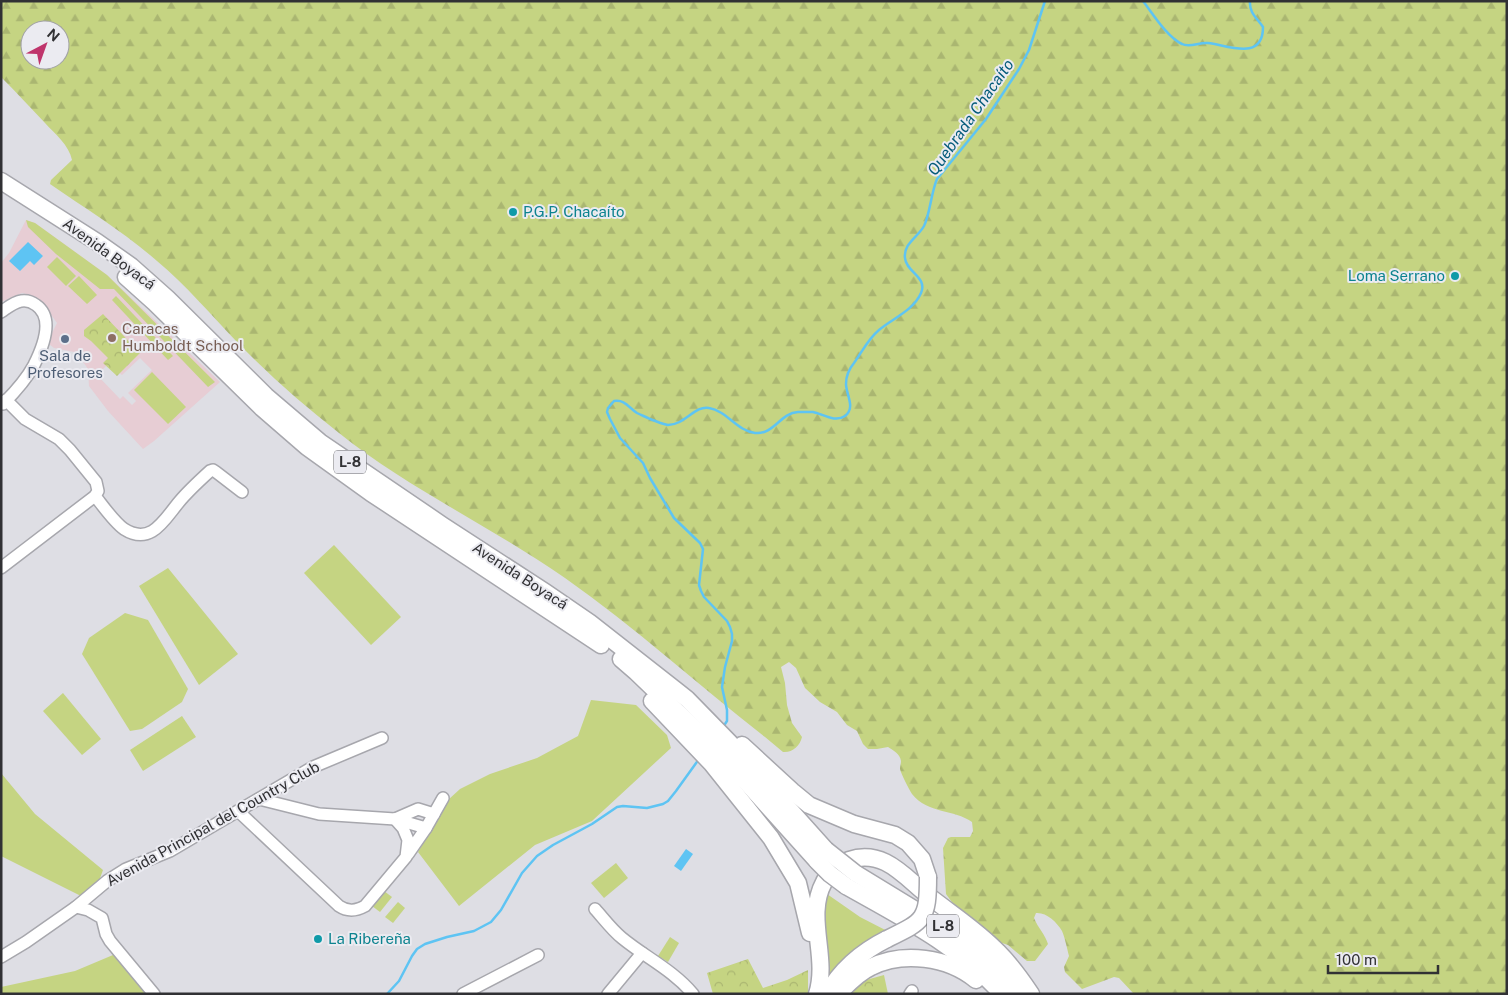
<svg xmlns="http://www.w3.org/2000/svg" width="1508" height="995" font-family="'Public Sans',sans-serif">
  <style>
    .education { fill: #e7cdd4; fill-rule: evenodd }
    .grass { fill: #c5d482 }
    .forest { fill: url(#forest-firs); fill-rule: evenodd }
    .park { fill: url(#park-crowns) }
    .water { fill: #5ec4f3 }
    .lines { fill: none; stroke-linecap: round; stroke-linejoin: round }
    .stream { stroke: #5ec4f3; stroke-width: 2.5 }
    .minor-casing { stroke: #a7a7ad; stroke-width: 14 }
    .highway-casing { stroke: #a7a7ad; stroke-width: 19 }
    .minor { stroke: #fff; stroke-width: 11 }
    .highway { stroke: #fff; stroke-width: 16 }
    .highway-bridge-casing { stroke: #a7a7ad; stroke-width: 19; stroke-linecap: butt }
    .highway-bridge { stroke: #fff; stroke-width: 16 }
    .culture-dot { fill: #0f9aa8; stroke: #ebebf1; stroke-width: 2 }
    .education-dot { fill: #8d6e63; stroke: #ebebf1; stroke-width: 2 }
    .service-dot { fill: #5c6f8a; stroke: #ebebf1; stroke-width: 2 }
    .labels { text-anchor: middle; stroke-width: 4; stroke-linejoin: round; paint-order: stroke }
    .shield { fill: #ebebf1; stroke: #69696d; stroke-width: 1 }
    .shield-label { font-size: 14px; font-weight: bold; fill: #313134 }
    .culture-label { font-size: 15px; fill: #0d838f; stroke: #ebebf1; text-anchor: start }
    .street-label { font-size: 15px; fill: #313134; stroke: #ebebf1 }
    .education-label { font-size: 15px; fill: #785e54; stroke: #ebebf1; text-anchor: start }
    .service-label { font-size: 15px; fill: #4e5e75; stroke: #ebebf1 }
    .water-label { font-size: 16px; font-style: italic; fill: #045b7a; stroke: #ebebf1 }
  </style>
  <defs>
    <pattern id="forest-firs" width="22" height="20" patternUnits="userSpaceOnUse" patternTransform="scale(1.25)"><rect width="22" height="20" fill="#c5d482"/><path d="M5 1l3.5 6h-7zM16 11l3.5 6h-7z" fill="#aab671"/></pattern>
    <pattern id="park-crowns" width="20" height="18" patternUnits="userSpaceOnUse" patternTransform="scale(1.25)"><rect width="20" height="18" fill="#c5d482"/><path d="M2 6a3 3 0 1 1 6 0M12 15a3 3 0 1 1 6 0" fill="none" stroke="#aab671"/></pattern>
  </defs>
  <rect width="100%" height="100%" fill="#dedee4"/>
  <!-- education -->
  <path class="education" d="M26,220L35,223L107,275L220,382L154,441L143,449L108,411L89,386L88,369L79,356L74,352L54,348L49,344L52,333L57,323L49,312L31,295L22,293L1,302V263L9,253ZM140,358L152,370L128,393L136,401L132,405L123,396L120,399L97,375L108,364L122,375Z"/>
  <!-- grass -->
  <g class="grass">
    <polygon points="26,220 35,223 107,275 215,382 208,387 114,289 100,289 56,254 28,227"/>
    <polygon points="57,257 76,276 66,286 47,267"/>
    <polygon points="79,276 97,295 87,304 68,286"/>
    <polygon points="116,296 173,356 168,360 112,300"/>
    <polygon points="152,372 186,407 168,424 134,390"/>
    <polygon points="334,545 401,617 371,645 304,573"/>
    <polygon points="168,568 238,654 199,685 139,586"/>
    <polygon points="125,613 148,620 188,689 182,702 142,729 130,731 82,654 89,638"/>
    <polygon points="63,693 101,739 82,755 43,711"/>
    <polygon points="591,700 636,705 667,735 671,748 592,821 535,845 459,906 418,852 448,800 460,789 490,774 537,758 578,736"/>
    <polygon points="182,716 196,737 143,771 130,750"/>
    <polygon points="1,773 35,814 103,870 99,881 81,896 1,856"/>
    <polygon points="616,863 628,878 604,898 591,883"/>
    <polygon points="384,891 392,897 380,912 372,906"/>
    <polygon points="827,894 860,917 895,935 824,990 822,911"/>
    <polygon points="398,902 405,908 393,923 385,917"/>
    <polygon points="670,937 679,943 668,962 658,956"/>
    <polygon points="113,955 126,966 147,994 1,994 1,987 75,971"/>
  </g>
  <!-- forest -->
  <path class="forest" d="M1,1H1507V994H1134L1119,978L1114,977L1082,989L1065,972L1064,967L1069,956C1067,948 1065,938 1062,931C1057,922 1046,912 1036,913L1034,918C1038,928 1045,934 1048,944L1035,961H1027L1008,945L999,942L991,943L957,909L946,894L943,848L948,838L951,837H970L973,831L972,822C954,809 928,814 912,794C909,789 901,774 900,769C900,766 901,764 901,761C900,754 893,750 888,747L877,749H868L863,744L857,731L847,725L837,712L820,702L805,688L796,668L789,662L781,667L785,683L787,705L792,723L802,737C800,746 792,753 783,752L765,737C698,685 635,627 565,578C492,527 409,489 339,433C303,405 269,375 237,342C211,315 186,285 157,261C124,232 86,209 50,184L51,180L72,160C69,145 55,134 45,123C30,107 16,92 1,77ZM30,30H60V60H30Z"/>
  <!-- park -->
  <g class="park">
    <polygon points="103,314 140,353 117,376 103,363 108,358 91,341 84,336 84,330"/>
    <polygon points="748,959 763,988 787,980 808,970 808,994 713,994 707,973"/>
    <polygon points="884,975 888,994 848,994 866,980"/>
  </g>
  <!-- water -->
  <g class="water">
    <polygon points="28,242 43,256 34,265 30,261 20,271 9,261"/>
    <polygon points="686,849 693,854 681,871 674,866"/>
  </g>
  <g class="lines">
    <!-- stream -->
    <g class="stream">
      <path d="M1143,1C1153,14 1167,37 1182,44C1190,48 1199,42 1208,43C1227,45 1263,62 1263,27C1257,18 1249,13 1250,1"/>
      <path d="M723,727L727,721V710L722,687L725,667L732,641V634L730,627L727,621L704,597L701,591L699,585L703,549L700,543L674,518L650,478L643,463L620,438L610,419L607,412L608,408L614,401C625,399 629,408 637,413C641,415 646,417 650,419C656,421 662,424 668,425C685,425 695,405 709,408C727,411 737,431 755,433C774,435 780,413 798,412C802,412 808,412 813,412C823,414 835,423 845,416C856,408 846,394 846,384C846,377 849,369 854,363C862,352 868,339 879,330C893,318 913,311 921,293C928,277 906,272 905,258C903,244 918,237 924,226C930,214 931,193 937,179L986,119L1019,69L1029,50L1045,1"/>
      <polyline points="387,994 399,981 412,956 417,949 425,944 447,937 474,931 491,922 501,910 522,873 537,856 553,845 592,824 617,807 623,806 647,808 663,804 668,801 676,791 699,759"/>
    </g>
    <defs>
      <g id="minor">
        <path d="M1,312C7,308 14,302 21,301C27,300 32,302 36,305C55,318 42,349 34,365C26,380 15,392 3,404"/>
        <path d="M95,496C103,506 114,522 124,529C151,546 164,520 179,502C188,491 199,481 210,471L213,470L216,472L242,492"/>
        <polyline points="1,568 95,496 98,491 96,482 70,450 59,439 25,419 6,400"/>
        <polyline points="259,799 319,814 395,819 426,828"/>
        <path d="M238,811L339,906C348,912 356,911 365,906L406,857L408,840L403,828L395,819"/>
        <polyline points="395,819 418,809 434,814"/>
        <polyline points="408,854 426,828 443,798"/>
        <polyline points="76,907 88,910 102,918 106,934 110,941 154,994"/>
        <path d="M595,909C604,919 612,930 622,938C645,957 673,970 693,994"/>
        <polyline points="1,957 26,942 76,907 107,881 126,869 170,851 313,767 382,738"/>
        <polyline points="463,994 538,955"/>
        <polyline points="608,994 642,953"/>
        <polyline points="910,994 912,991"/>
      </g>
      <g id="highway">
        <polyline points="1,181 97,242 131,266 167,298 266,396 320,442 442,525 545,592 589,622 677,691 687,699 730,743 826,850"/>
        <polyline points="126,277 155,303 262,408 307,447 371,493 601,645"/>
        <polyline points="621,659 636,672 721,754 817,861"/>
        <polyline points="652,701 712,764 771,838 798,883 810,933"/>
        <polyline points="742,745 792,791 809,805 854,824 895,835 908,843 922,859 928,877"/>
        <polyline points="855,873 950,931 989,961 1020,994"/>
        <path d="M846,886C901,917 959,946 1002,994"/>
        <path d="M817,994C829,957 805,917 824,882C829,871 837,864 849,860C885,848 906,879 930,897C953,915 978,931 998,952C1011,965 1021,979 1031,994"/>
        <path d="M827,994C841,969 861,952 887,939"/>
        <path d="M838,994C848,984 858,973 871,967C903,951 948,957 976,980"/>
      </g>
    </defs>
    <!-- minor casing -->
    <use href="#minor" class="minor-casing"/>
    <!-- highway casing -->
    <use href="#highway" class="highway-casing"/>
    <!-- minor -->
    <use href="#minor" class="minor"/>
    <!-- highway -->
    <use href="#highway" class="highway"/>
    <defs>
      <g id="highway-bridge">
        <polyline points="826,850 855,873"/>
        <polyline points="817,861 830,874 846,886"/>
        <path d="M887,939C924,921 928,920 928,877"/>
      </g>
    </defs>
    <!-- highway-bridge casing -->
    <use href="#highway-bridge" class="highway-bridge-casing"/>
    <!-- highway-bridge -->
    <use href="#highway-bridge" class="highway-bridge"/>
  </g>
  <!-- markers -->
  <g class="culture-dot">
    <circle cx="513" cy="212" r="5"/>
    <circle cx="1455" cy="276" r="5"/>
    <circle cx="318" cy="939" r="5"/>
  </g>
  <circle class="education-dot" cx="112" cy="338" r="5"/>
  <circle class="service-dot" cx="65" cy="339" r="5"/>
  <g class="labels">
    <!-- shield labels -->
    <g class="shield">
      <rect x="334" y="450.5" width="32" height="23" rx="4"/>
      <rect x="927" y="914.5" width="32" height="23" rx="4"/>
    </g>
    <g class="shield-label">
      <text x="350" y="467">L-8</text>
      <text x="943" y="931">L-8</text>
    </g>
    <!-- culture labels -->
    <g class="culture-label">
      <text x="523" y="217">P.G.P. Chacaíto</text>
      <text x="1445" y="281" text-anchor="end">Loma Serrano</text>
      <text x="328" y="944">La Ribereña</text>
    </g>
    <!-- street labels -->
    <g class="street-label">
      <text transform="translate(109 254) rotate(36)" y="5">Avenida Boyacá</text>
      <text transform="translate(520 576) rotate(33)" y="5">Avenida Boyacá</text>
      <text transform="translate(213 824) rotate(-29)" y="5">Avenida Principal del Country Club</text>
    </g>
    <!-- education labels -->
    <g class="education-label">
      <text x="122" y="334">Caracas<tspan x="122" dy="17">Humboldt School</tspan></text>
    </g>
    <!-- service labels -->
    <g class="service-label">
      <text x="65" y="361">Sala de<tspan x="65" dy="17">Profesores</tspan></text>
    </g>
    <!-- water labels -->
    <g class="water-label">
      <text transform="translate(970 117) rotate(-55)" y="6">Quebrada Chacaíto</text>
    </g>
  </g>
  <!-- border -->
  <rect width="1508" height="995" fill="none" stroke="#313134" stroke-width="5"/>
  <!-- north arrow -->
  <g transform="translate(45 45) rotate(41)"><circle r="24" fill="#ebebf1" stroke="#a1a1a5"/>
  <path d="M0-4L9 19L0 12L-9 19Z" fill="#bf346c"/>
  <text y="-8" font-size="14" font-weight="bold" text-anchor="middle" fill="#313134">N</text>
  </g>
  <!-- scale -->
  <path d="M1328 965v8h110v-8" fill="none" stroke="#313134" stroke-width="2.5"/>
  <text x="1336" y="965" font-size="15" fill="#313134" stroke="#ebebf1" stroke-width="4" paint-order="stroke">100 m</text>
</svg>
